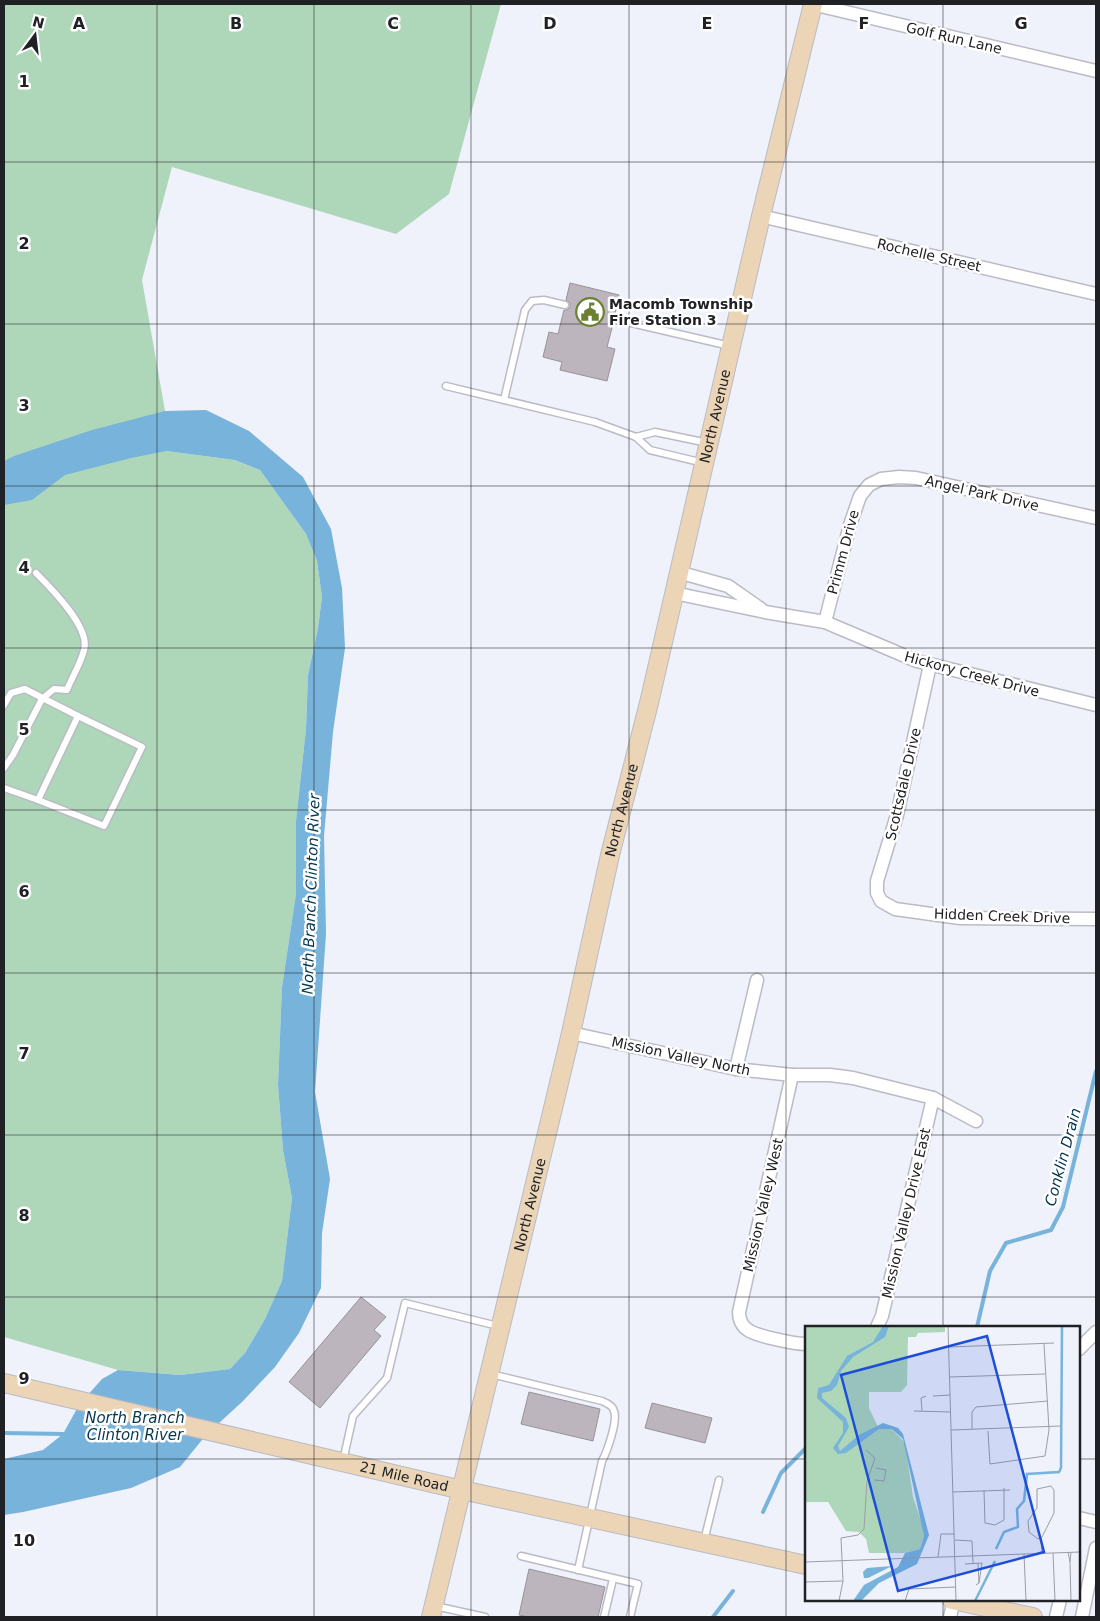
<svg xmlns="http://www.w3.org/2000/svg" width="1100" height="1621" font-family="'DejaVu Sans',sans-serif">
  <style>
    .green { fill: #aed7b9 }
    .water { fill: #77b3db }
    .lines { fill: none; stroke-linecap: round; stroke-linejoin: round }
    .stream { stroke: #77b3db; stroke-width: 4 }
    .building { fill: #bcb5be; stroke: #98929a }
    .lane-casing { stroke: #babbc5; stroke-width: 9 }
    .street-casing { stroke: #babbc5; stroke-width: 15 }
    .secondary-casing { stroke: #babbc5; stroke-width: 20 }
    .lane { stroke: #fff; stroke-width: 6 }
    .street { stroke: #fff; stroke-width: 12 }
    .secondary { stroke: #ebd5b6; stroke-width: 18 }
    .grid { fill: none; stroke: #202125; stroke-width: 1; stroke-opacity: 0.55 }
    .labels { text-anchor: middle; stroke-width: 5; stroke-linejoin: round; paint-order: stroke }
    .street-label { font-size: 14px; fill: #202125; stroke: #fff }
    .poi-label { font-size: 14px; font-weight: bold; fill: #202125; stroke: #fff; text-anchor: start }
    .water-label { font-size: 15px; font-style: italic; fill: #043752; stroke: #fff }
    .inset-river { fill: none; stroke: #77b3db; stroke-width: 2.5 }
    .inset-road { fill: none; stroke: #9c9ea5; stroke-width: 1 }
    .view { fill: #1d4ed8; fill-opacity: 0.15; stroke: #1d4ed8; stroke-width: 2.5 }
    .inset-edge { fill: none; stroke: #202125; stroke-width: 2.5 }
    .grid-label { font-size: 16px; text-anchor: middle; font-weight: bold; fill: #202125; stroke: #fff; stroke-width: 5; stroke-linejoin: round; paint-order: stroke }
  </style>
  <rect width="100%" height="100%" fill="#eff1fb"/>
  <!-- green -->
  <polygon class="green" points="4,4 501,4 449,194 396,234 172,167 142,280 165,411 166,451 235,460 260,470 306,534 317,561 322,597 318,628 308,675 306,729 296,821 296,894 282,987 278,1085 283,1150 292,1198 282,1281 265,1319 245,1353 230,1369 180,1375 118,1370 4,1337"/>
  <!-- water -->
  <polygon class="water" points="206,410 249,431 303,477 331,529 342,588 345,648 333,732 324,836 326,934 315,1092 330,1179 322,1233 321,1288 299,1333 275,1367 243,1401 206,1435 180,1467 131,1488 23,1512 4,1515 4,1459 43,1450 63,1434 79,1405 102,1379 118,1370 180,1375 230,1369 245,1353 265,1319 282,1281 292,1198 283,1150 278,1085 282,987 296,894 296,821 306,729 308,675 318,628 322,597 317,561 306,534 260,470 235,460 166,451 131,458 65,475 32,500 4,505 4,461 14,456 92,430 165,411"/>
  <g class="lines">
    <!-- stream -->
    <g class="stream">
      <polyline points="977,1327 990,1271 1006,1243 1051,1230 1063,1207 1096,1071"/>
      <polyline points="4,1433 63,1434 66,1436"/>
      <polyline points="763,1512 781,1473 806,1448"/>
      <polyline points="713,1617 733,1591"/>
    </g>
  </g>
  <!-- building -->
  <g class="building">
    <polygon points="570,283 619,295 615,314 611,315 609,318 610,322 613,324 607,347 615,349 607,381 560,370 562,362 543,357 549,332 558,334 564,310 567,310 570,307 570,303 566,300"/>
    <polygon points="361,1297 386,1317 374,1330 381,1336 320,1408 289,1382"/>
    <polygon points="529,1392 600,1409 593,1441 521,1424"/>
    <polygon points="652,1403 712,1418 705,1443 645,1428"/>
    <polygon points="529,1569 605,1587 598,1617 529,1617 519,1615"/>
  </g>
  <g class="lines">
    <defs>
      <g id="lane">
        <polyline points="614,319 730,346"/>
        <polyline points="446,386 595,422 636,437 650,450 704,463"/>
        <polyline points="504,400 525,310 532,301 544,300 565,305"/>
        <polyline points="636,437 655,432 708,443"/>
        <polyline points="4,705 11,693 25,689 78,716 38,800 4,788"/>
        <path d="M4,768L13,755L42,699L54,689L67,690C72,677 81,663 84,650C91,628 51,588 36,573"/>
        <polyline points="38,800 104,826 142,747 78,716"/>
        <path d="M491,1374L602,1401C607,1403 613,1406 614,1411C618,1421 607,1452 602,1461L578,1570"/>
        <polyline points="343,1461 353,1416 387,1378 405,1303 498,1326"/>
        <polyline points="704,1541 719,1480"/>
        <polyline points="521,1556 638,1584 630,1617"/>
        <polyline points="435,1606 485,1617"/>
        <polyline points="604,1617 613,1579"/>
      </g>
      <g id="street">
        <polyline points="812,4 1096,71"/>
        <polyline points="761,216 1096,294"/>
        <polyline points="678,572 728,586 761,609"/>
        <polyline points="674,593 765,612 825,622 917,661 1096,705"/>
        <polyline points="825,622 850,525 860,496 869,485 881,479 899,477 916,478 1096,518"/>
        <polyline points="930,665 897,815 877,881 877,893 881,901 895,909 960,918 1096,919"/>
        <polyline points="571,1033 736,1069 792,1075 830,1075 853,1078 933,1098 976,1121"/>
        <polyline points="736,1069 757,980"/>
        <path d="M792,1075L739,1312C739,1319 742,1326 748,1330C756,1336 795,1344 806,1344"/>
        <polyline points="877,1327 882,1316 933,1098"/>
        <polyline points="1079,1349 1096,1332"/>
        <polyline points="1079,1518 1096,1522"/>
        <polyline points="950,1617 954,1600"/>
        <polyline points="1056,1617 1060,1600"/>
        <polyline points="1082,1617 1096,1548"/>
      </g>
      <g id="secondary">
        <path id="s1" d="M4,1383L462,1490L806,1565"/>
        <polyline points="952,1600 1033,1617"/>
        <path id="s2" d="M431,1617L571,1033L610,855L649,703L761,216L813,4"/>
      </g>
    </defs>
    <!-- lane casing -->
    <use href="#lane" class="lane-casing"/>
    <!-- street casing -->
    <use href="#street" class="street-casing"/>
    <!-- secondary casing -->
    <use href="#secondary" class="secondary-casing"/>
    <!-- lane -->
    <use href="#lane" class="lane"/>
    <!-- street -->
    <use href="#street" class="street"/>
    <!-- secondary -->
    <use href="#secondary" class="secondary"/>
  </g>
  <!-- grid -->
  <path class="grid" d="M157,4V1617M314,4V1617M471,4V1617M629,4V1617M786,4V1617M943,4V1327M4,162H1096M4,324H1096M4,486H1096M4,648H1096M4,810H1096M4,973H1096M4,1135H1096M4,1297H1096M4,1459H806M1079,1459H1096M943,1600V1617"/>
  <!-- icons -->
  <defs>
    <symbol id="civic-ring" viewBox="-11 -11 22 22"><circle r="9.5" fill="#fff" stroke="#6b8031" stroke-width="1.5"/><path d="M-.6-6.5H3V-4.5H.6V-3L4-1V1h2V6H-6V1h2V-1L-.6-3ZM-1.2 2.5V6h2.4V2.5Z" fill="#6b8031"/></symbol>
  </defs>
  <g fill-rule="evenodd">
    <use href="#civic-ring" x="574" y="296" width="32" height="32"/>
  </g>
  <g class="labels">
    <!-- street labels -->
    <g class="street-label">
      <text transform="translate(954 38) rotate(13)" y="5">Golf Run Lane</text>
      <text transform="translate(929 255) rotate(13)" y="5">Rochelle Street</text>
      <text dy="5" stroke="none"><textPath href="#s2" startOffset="1234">North Avenue</textPath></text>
      <text transform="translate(982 493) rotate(13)" y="5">Angel Park Drive</text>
      <text transform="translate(843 552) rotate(-75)" y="5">Primm Drive</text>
      <text transform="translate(972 674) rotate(15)" y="5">Hickory Creek Drive</text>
      <text transform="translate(903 784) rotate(-77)" y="5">Scottsdale Drive</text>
      <text dy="5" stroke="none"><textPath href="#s2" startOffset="829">North Avenue</textPath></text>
      <text transform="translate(1002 916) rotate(2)" y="5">Hidden Creek Drive</text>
      <text transform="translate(681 1056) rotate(12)" y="5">Mission Valley North</text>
      <text dy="5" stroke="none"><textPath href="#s2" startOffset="424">North Avenue</textPath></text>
      <text transform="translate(763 1205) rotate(-77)" y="5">Mission Valley West</text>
      <text transform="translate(906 1213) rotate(-77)" y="5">Mission Valley Drive East</text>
      <text dy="5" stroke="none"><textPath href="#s1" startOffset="411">21 Mile Road</textPath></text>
    </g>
    <!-- poi labels -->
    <g class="poi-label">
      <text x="609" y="309">Macomb Township<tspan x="609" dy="16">Fire Station 3</tspan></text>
    </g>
    <!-- water labels -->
    <g class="water-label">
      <text transform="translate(311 894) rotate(-88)" y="5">North Branch Clinton River</text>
      <text transform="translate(1063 1157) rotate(-75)" y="5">Conklin Drain</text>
      <text x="135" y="1423">North Branch<tspan x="135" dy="17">Clinton River</tspan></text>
    </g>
  </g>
  <!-- overview -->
  <g transform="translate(805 1326)">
    <rect width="275" height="275" fill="#eff1fb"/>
    <path d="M0,0H140V6L113,7L111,11H103L102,59L96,66H64V82L74,103H87L100,117L108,171L117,198L119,210L115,223L100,227H64L61,213L54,206L41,205L23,176H0Z" fill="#aed7b9"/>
    <path d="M78,0H84L80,11L48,31L36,45L32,59L26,65L17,67V72L41,92L44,101L33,120L35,125L54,109L78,97L93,102L98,108L124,209L112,238L74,257L56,275H48L59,259L93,241L100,227L115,223L119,210L98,113L87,103H74L41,127L33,128L28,122L38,107V96L12,72L13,62L24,59L42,30L68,16ZM87,240L63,252H59L58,246L62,242Z" fill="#77b3db"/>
    <path class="inset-river" d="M191,223L199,206L213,201L212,183L219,175L222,148L254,146L256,142L257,0M170,275L190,235"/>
    <path class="inset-road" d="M143,0L151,275M144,21L249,17M144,51L240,48M128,70L145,69M109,85L146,86M117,85L116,72L121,70M167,103V86L171,81L243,75M146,104L256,100M183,105L185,138L240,130L244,104L239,18M69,154L79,155L81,144L71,142M246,160L249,164V187L237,211L233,213L224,206L223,195L232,182V163ZM179,164L180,197L190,199L199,194V162M148,166L205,164M236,212L237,227M150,214L167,215L168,237M263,226L265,236L266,226M248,227L250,275M219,228L221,274M133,231L136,208H149M0,236L275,226M265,236L266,275M160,238L177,237L174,257M0,256L38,255M171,259L174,257L173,237M34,275L38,255L36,212L53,209L59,203L62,155L70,132L61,124M100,275L104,263L151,261"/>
    <path class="view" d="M182,10L239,226L93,265L36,49Z"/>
    <rect width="275" height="275" class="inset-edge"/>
  </g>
  <g class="grid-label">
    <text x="79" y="29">A</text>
    <text x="236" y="29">B</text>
    <text x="393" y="29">C</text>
    <text x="550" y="29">D</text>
    <text x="707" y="29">E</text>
    <text x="864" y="29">F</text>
    <text x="1021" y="29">G</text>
    <text x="24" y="87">1</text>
    <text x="24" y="249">2</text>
    <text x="24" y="411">3</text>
    <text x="24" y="573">4</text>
    <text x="24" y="735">5</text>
    <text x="24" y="897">6</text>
    <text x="24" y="1059">7</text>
    <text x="24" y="1221">8</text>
    <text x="24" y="1384">9</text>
    <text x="24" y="1546">10</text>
  </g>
  <!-- border -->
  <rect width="1100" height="1621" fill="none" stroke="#202125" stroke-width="10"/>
  <!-- north arrow -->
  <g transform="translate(35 35) rotate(15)" stroke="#ffffff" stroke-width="4" paint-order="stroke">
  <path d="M0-4L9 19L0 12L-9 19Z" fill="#202125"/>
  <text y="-8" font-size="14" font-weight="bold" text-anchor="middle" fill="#202125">N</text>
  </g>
</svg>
